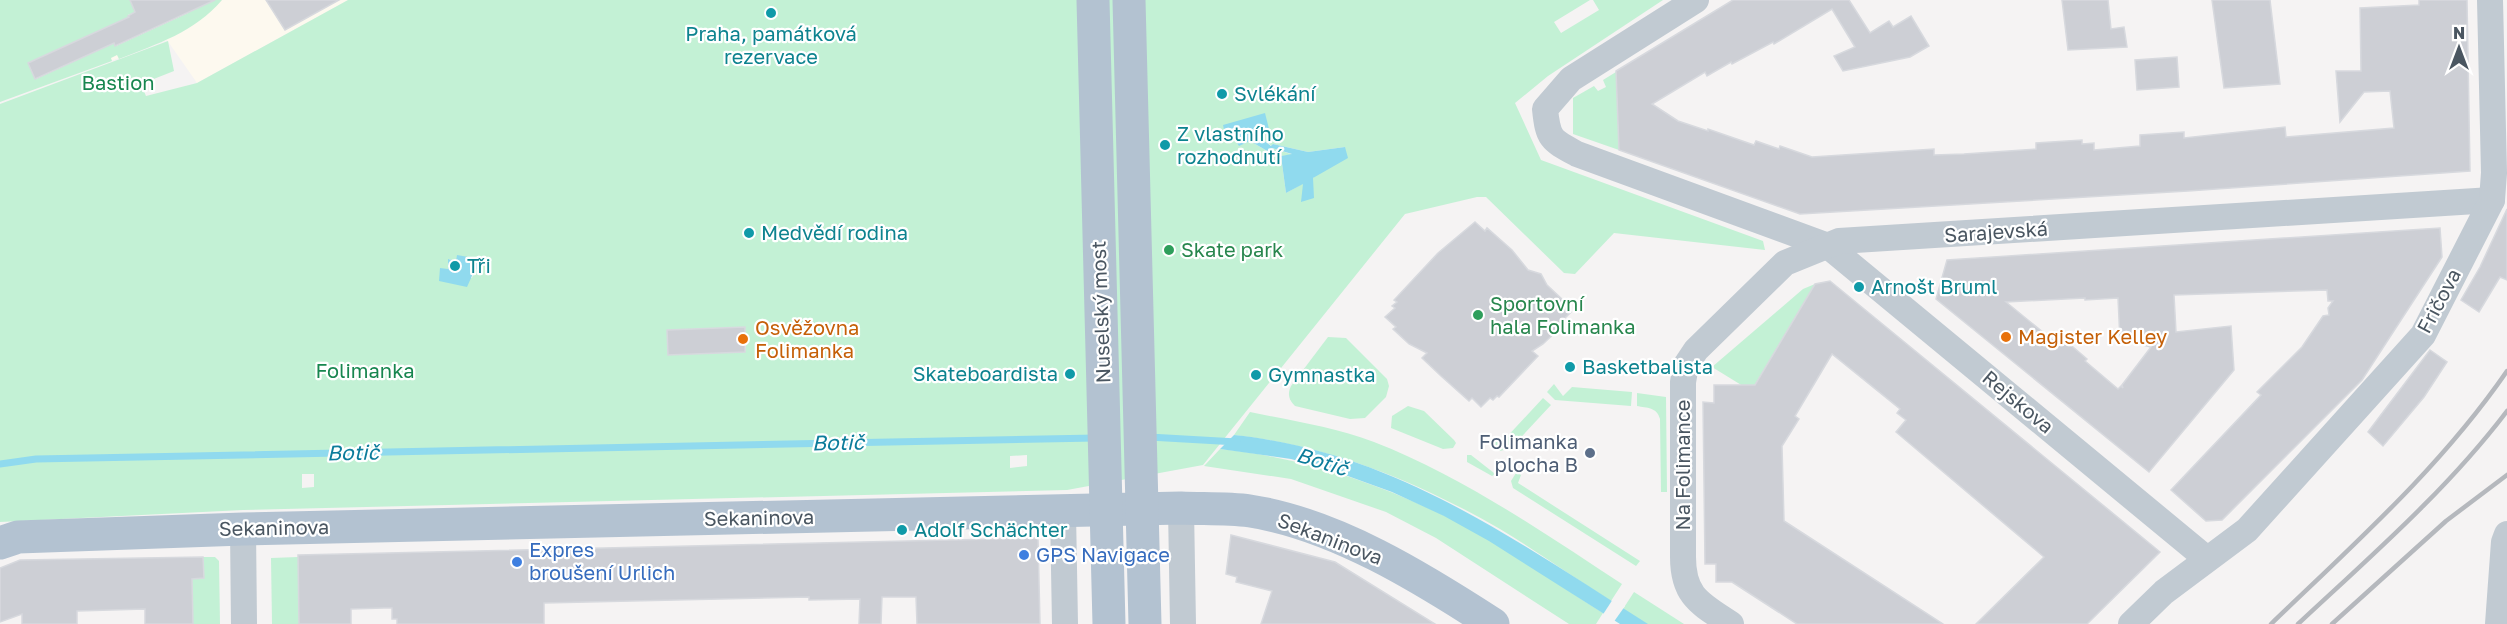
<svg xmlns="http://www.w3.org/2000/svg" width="2507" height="624" font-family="'Golos Text',sans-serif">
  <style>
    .commercial { fill: #fdf9ef }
    .green { fill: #c3f1d5; fill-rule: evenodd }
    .water { fill: #90daee }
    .pier { fill: #f5f3f3 }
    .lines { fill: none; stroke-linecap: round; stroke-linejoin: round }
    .stream { stroke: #90daee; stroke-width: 7 }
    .building { fill: #cdcfd5; stroke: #d7d9de; stroke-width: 1.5; fill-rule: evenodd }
    .minor { stroke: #c1cad2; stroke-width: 26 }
    .major { stroke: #b3c2d1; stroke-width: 33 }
    .rail { stroke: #b5b8bd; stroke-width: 4.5 }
    .major-bridge { stroke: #b3c2d1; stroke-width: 33 }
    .culture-dot { fill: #0f9aa8; stroke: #fff; stroke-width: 2 }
    .leisure-dot { fill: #2e9e5b; stroke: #fff; stroke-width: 2 }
    .food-dot { fill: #e8710a; stroke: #fff; stroke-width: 2 }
    .service-dot { fill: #5c6f8a; stroke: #fff; stroke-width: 2 }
    .shop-dot { fill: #3f7fe0; stroke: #fff; stroke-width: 2 }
    .labels { text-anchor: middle; stroke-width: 4.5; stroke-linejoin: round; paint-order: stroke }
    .culture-label { font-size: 20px; fill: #0d838f; stroke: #fff; text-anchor: start }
    .park-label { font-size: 20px; fill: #17864f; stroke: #fff }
    .street-label { font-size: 20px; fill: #4a5661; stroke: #fff }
    .leisure-label { font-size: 20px; fill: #27864d; stroke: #fff; text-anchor: start }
    .food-label { font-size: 20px; fill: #c56008; stroke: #fff; text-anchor: start }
    .service-label { font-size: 20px; fill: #4e5e75; stroke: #fff; text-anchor: end }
    .shop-label { font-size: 20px; fill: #366cbe; stroke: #fff; text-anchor: start }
    .water-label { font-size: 21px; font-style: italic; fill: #0c7c9b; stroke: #fff }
  </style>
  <rect width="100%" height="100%" fill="#f5f3f3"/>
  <!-- commercial -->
  <polygon class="commercial" points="0,0 348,0 197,83 167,40 30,91"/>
  <!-- green -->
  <g class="green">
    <path d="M0,0H130L135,12L128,15L129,17L28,63L36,79L114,43L116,46L188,13L183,0H222C195,32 157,44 119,59L117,55L111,58L112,61L0,102Z"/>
    <path d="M348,0H1590L1554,22L1561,33L1599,10L1593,0H1663L1548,76L1515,103L1541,160L1763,241L1765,250L1614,233L1575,274L1564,273L1486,197H1477L1405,214L1203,465L1067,490L243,510L0,522V104L168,41L174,71L141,84L146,96L197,83ZM1265,113L1253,133L1272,146L1273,144L1308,152L1345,147L1313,178L1302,202L1304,183L1286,193L1281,156L1294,155L1272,148L1269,152L1250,141L1239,145L1233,137ZM449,259L475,269L472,278L448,269ZM744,327L747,340L745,352L669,354L668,330ZM1027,455V466L1010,468V456ZM302,474H314V487L302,488Z"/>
    <polygon points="1616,72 1619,150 1573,134 1573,98 1594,86 1598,91 1606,87 1603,80"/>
    <polygon points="1815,284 1751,391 1712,367 1803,289"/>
    <path d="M1328,337L1346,338L1387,379L1389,386L1386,397L1365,418L1350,419L1295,406C1289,400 1287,394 1291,386Z"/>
    <polygon points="1554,384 1563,396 1572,387 1632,392 1631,406 1555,400 1547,392"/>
    <path d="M1637,393L1666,397L1667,492H1661L1660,419C1657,407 1647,408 1637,406Z"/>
    <polygon points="1543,398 1551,405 1511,448 1500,451 1491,445 1498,437 1503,441"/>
    <polygon points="1408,406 1424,411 1454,440 1456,443 1453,448 1443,449 1391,428 1392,416"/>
    <path d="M1250,412C1292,421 1334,427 1374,442C1464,477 1542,532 1622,584L1611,601C1574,578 1538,552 1500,529C1419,482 1328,445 1234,435Z"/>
    <path d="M1220,449C1299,457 1372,481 1443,515C1499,542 1551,580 1603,613L1596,624H1569L1436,538L1386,512L1291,479L1204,466Z"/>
    <polygon points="1467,455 1471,455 1494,473 1494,475 1492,476 1467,462"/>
    <polygon points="1516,473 1519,473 1521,475 1518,483 1640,561 1636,566 1513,488 1511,481"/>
    <polygon points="203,557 215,557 219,561 220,624 193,624 192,579 204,578"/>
    <polygon points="298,557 299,624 272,624 271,558"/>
    <polygon points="1634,592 1684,624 1647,624 1623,609"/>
  </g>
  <!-- water -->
  <g class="water">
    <polygon points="1265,113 1269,129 1254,133 1271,146 1273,144 1308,152 1345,147 1348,158 1313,178 1314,198 1301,202 1303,184 1286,193 1281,156 1292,154 1272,148 1269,152 1250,141 1239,146 1233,137 1226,139 1223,125"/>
    <polygon points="457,255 485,260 481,270 475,269 467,287 439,281 440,268 448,269 448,259 456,261"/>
    <path d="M1234,435C1396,452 1514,540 1648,624H1620L1489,541L1444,516L1392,492L1334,471L1291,459L1220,449Z"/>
  </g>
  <!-- pier -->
  <polygon class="pier" points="1613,599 1625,606 1613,623 1602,616"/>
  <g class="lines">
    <!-- stream -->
    <g class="stream">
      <polyline points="1149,437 1237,442"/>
      <polyline points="0,464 36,459 1096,438"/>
    </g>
  </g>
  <!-- building -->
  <g class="building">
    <polygon points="130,0 215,0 115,46 114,43 35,79 28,63 129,17 128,16 135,12"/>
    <polygon points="266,0 339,0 285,30"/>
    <polygon points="1733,0 1849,0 1870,33 1889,21 1893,27 1911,16 1929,46 1910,57 1843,71 1834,56 1855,47 1832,9 1774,44 1773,42 1732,64 1731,62 1707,76 1705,72 1652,104 1678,121 1708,131 1708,129 1754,145 1756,141 1779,149 1780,146 1812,157 1934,149 1934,155 1964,154 2036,149 2036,143 2082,140 2082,144 2094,143 2094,150 2140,146 2140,135 2184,132 2184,138 2285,127 2286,137 2394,128 2390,91 2364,92 2340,122 2336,71 2361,71 2360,8 2419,5 2419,0 2467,0 2470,171 2188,191 1800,214 1619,150 1616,71"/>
    <polygon points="2062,0 2108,0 2111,29 2124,27 2127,47 2068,50"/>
    <polygon points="2212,0 2270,0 2280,84 2224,88"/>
    <polygon points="2177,57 2179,87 2137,90 2135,60"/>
    <polygon points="2507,209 2507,280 2500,277 2479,312 2461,300 2480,267"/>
    <polygon points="1475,222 1485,231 1487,228 1512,250 1528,270 1541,274 1547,285 1563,300 1560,303 1571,312 1561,322 1564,324 1543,344 1532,351 1538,356 1499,397 1497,396 1493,400 1490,398 1481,407 1472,398 1469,401 1441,376 1422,358 1427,353 1409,344 1393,329 1396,327 1385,317 1395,308 1392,306 1397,302 1394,300 1438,253"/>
    <path d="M2440,228L2442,257L2362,380L2222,520L2206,521L2171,490L2261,395L2257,392L2302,347L2323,316L2329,315L2328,308L2333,301H2328L2327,290L2174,295L2176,332L2231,326L2234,370L2149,472L1936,299L1947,260ZM2085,298V300L2118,298L2120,340L2151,347L2122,385L2123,388L2121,386L2118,389L2085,361L2087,359L2066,341L2055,342L2006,302Z"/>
    <polygon points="1830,281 2160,552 2087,624 1976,624 2044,557 1896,432 1906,420 1897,413 1900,409 1832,354 1795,416 1799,419 1782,446 1784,521 1943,624 1797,624 1732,582 1716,582 1716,564 1705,564 1703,402 1714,403 1714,385 1755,385 1815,284"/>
    <polygon points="745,327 745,352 668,355 667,330"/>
    <polygon points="2430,350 2447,362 2424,397 2383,446 2368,432"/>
    <polygon points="1231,535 1335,562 1435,624 1261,624 1272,591 1236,582 1237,577 1226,574"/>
    <polygon points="1038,538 1040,624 917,624 916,597 882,597 881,624 859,624 860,599 809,600 809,597 544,603 544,624 397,624 397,619 392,619 392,608 384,608 351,609 351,624 299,624 298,555"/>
    <polygon points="203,557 204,578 192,579 193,624 145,624 145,609 77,611 77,624 22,624 22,614 0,622 0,568 20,560"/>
  </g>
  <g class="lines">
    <!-- minor -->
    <g class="minor">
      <path d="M1696,0L1571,79L1545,109C1548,139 1551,140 1577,154L1828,246L2207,559"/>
      <polyline points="1181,508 1183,624"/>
      <polyline points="1063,512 1065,624"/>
      <polyline points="243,529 244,624"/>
      <path d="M1731,624C1701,604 1683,597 1683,557V382L1686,365L1696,350L1785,263L1839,241L2492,200"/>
      <polyline points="2131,624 2164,592 2247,530 2423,335 2492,200 2494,173 2490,0"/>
      <polyline points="2498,624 2504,542 2507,534"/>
    </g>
    <!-- major -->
    <path class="major" d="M0,543L18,537L243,529L1181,508C1204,509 1227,508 1250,511C1335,524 1422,578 1493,624"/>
    <!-- rail -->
    <g class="rail">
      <path d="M2271,624C2354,544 2441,467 2507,371"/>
      <path d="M2298,624C2371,556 2447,490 2507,411"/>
      <polyline points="2332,624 2446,521 2507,475"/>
    </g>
    <!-- major-bridge -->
    <g class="major-bridge">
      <polyline points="1093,0 1109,624"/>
      <polyline points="1129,0 1145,624"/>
    </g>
  </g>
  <!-- markers -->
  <g class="culture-dot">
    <circle cx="771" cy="13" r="6"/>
    <circle cx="1222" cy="94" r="6"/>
    <circle cx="1165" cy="145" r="6"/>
    <circle cx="749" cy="233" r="6"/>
    <circle cx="455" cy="266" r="6"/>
    <circle cx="1859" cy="287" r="6"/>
    <circle cx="1570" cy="367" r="6"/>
    <circle cx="1070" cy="374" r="6"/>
    <circle cx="1256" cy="375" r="6"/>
    <circle cx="902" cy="530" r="6"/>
  </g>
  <g class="leisure-dot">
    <circle cx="1169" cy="250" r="6"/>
    <circle cx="1478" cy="315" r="6"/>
  </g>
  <g class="food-dot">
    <circle cx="2006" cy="337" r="6"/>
    <circle cx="743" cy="339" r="6"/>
  </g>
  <circle class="service-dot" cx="1590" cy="453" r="6"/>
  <g class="shop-dot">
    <circle cx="1024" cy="555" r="6"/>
    <circle cx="517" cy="562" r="6"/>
  </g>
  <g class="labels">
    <!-- culture labels -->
    <g class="culture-label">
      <text x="771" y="41" text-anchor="middle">Praha, památková<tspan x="771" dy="23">rezervace</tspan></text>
      <text x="1234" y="101">Svlékání</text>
      <text x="1177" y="141">Z vlastního<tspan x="1177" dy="23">rozhodnutí</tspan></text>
      <text x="761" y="240">Medvědí rodina</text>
      <text x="467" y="273">Tři</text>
      <text x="1871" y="294">Arnošt Bruml</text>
      <text x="1582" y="374">Basketbalista</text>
      <text x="1058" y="381" text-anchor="end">Skateboardista</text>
      <text x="1268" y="382">Gymnastka</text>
      <text x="914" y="537">Adolf Schӓchter</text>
    </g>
    <!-- park labels -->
    <g class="park-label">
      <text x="118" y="90">Bastion</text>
      <text x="365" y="378">Folimanka</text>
    </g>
    <!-- street labels -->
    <g class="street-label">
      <text transform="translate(1996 232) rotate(-4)" y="7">Sarajevská</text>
      <text transform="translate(2439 301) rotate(-62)" y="7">Fričova</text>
      <text transform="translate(1101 312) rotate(-92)" y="7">Nuselský most</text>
      <text transform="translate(2018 402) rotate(40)" y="7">Rejskova</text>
      <text transform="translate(1683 465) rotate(-90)" y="7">Na Folimance</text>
      <text transform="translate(759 518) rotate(-1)" y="7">Sekaninova</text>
      <text transform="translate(274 528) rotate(-1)" y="7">Sekaninova</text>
      <text transform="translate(1330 539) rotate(21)" y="7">Sekaninova</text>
    </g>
    <!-- leisure labels -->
    <g class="leisure-label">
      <text x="1181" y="257">Skate park</text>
      <text x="1490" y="311">Sportovní<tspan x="1490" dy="23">hala Folimanka</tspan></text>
    </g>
    <!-- food labels -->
    <g class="food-label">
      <text x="755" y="335">Osvěžovna<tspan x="755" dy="23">Folimanka</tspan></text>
      <text x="2018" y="344">Magister Kelley</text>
    </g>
    <!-- service labels -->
    <g class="service-label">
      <text x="1578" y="449">Folimanka<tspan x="1578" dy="23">plocha B</tspan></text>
    </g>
    <!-- shop labels -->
    <g class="shop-label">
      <text x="529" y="557">Expres<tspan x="529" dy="23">broušení Urlich</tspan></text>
      <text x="1036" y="562">GPS Navigace</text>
    </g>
    <!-- water labels -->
    <g class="water-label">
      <text transform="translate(838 443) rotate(-1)" y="7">Botič</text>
      <text transform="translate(353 453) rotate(-1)" y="7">Botič</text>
      <text transform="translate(1322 462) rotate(17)" y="7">Botič</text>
    </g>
  </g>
  <!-- north arrow -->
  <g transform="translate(2459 48)" stroke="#ffffff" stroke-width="4.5" paint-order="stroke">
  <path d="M0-4.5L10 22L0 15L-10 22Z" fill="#4a5661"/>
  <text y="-9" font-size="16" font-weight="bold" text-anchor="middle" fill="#4a5661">N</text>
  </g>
</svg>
